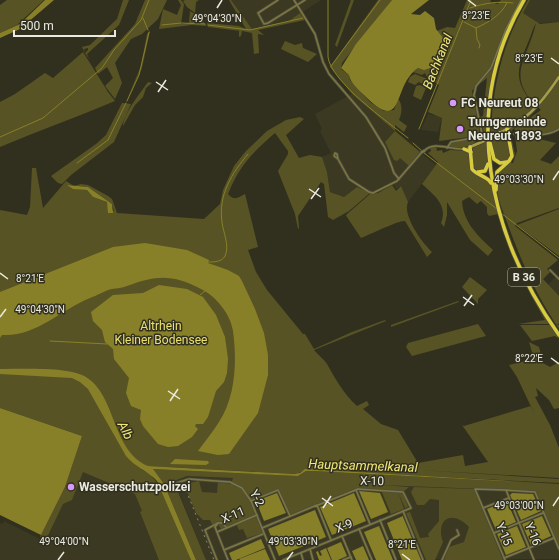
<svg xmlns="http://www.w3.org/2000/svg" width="559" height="560" font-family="Roboto,sans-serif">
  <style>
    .built { fill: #3b3922 }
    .green { fill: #585324; fill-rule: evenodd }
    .water { fill: #888028 }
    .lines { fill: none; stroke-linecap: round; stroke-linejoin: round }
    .stream { stroke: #888028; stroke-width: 1 }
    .minor-casing { stroke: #4f4e3e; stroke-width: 3 }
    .tertiary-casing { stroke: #4f4e3e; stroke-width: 4 }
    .secondary-casing { stroke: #4f4e3e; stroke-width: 4 }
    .trunk-casing { stroke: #4f4e3e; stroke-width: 5 }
    .minor { stroke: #7c7740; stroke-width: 1.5 }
    .tertiary { stroke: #7c7740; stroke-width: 2.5 }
    .secondary { stroke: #a79e42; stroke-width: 2.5 }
    .trunk { stroke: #d8cb3e; stroke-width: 3.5 }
    .rail { stroke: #878679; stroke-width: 1; stroke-dasharray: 2 4; stroke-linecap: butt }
    .secondary-bridge-casing { stroke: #4f4e3e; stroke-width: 4; stroke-linecap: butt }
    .secondary-bridge { stroke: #a79e42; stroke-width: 2.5 }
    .ticks { fill: none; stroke: #ebeae0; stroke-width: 1.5 }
    .poi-dot { fill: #d89af8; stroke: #31301f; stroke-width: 1.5 }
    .labels { text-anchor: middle; stroke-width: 3; stroke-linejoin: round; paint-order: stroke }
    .shield { fill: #31301f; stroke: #b3b2a6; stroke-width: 1 }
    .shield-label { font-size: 11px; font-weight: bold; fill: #ebeae0 }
    .poi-label { font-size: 12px; font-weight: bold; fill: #ebeae0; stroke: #31301f; text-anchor: start }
    .park-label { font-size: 12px; fill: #ece16d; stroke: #31301f }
    .street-label { font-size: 12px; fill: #ebeae0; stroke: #31301f }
    .water-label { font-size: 13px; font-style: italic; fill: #f3e875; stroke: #31301f }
    .ticks-label { font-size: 10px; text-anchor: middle; fill: #ebeae0; stroke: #31301f; stroke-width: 3; stroke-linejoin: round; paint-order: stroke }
  </style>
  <rect width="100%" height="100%" fill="#31301f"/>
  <!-- built -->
  <g class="built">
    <polygon points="231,0 321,0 289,21 252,29"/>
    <polygon points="530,0 559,0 559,22 538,23 522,13"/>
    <polygon points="352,94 395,131 385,142 394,159 400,158 410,167 422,154 436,165 408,202 401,186 396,189 392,182 370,193 357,187 344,197 330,192 327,172 322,157 331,153 320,131 322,129 315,114"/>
    <polygon points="428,114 442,117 438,132 421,130"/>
    <polygon points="556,276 559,279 559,296 548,285"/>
    <polygon points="92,433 184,560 0,560 0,523 3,524 4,521 46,542"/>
    <polygon points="187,476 535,491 559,548 559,559 206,560 177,488 171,488 170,485 174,481"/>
  </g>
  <!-- green -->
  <g class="green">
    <polygon points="7,0 44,0 17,25 0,33 0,5"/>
    <polygon points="123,0 129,0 119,25 87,54 89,59 85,53 88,50 88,48 84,49 85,53 82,47 90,45 117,19"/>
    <polygon points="145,0 167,0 158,19 142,34 131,39 115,63 122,83 115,99 105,86 113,78 107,67 98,74 95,68 135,24"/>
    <polygon points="178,0 181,0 184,4 181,24 189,23 190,11 198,16 196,24 199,23 200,18 207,26 192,25 159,29 163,9 177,15 181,5"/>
    <polygon points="185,0 199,0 196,2 195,13 187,7 183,1"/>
    <polygon points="229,0 231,0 252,29 289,21 300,13 305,20 258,30 264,35 258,34 259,53 254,54 252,33 242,31 241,36 239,37 239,31 241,31 208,27 207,23 239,26 246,29"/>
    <polygon points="351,0 354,0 337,47 335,45"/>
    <path d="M378,0H392L342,63L341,69L349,75L350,80L370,102L384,111L394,110L398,99C403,105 402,113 399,120L407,126L404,132L395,125V131L420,152L409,166L400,158L397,161L394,160L385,142L395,131L352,94L330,67Z"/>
    <path d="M467,0H491L490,2L498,4L501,0H520L505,29L491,68L472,91L480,133L477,136L439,141L442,118L428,112L439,85L430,79L427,87L419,82L415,85L408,82L410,77L415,74L428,79L425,73L422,75L413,72L418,68C428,73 444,59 445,51C446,44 443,36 437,31L447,27L455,28Z"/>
    <path d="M522,0C521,7 508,28 504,38C492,70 485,104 486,138L478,142L484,133L480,117L483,116L487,78L478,85L492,69L509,25Z"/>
    <path d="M528,0H530L523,13L540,24L559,22V128C548,135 525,138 514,129L518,126L513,129L510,133L515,154L511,163H513L517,151L515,136L535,138L556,143L540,160L551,164L559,156V208L517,223L515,226L558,260L547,269L550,272L543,279L559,296V324H556L559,325V329C533,290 520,258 504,214C500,204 494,187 497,176C498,169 509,159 513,154L509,130L537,109L524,122L541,110C503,77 528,60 536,23C533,28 531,35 529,40C517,69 512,80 535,106L534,109L513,125L491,135C492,87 503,41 528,0Z"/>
    <polygon points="150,31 142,68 126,102 141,66 147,34"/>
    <polygon points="285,41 295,45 302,43 303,48 317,54 308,62 281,49"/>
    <path d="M83,52L108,92L115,101C77,117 38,131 0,147V102L15,94L45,73L53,78Z"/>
    <path d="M148,82L152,83L146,88L143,97L135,105L123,126C123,114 141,92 148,82Z"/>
    <polygon points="420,85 426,88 421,100 413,96 416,86"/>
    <polygon points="122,103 131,104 114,142 71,175 62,184 58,183 51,176 96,144 106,135"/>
    <path d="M300,117L304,119L286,135L299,158L310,155L322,157L327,172L330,192L344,197L357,187L370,193L349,211L333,220L328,217L324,184L321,182L298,216L299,228L298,229L295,214L278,171L288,154V151L275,133C253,152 239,166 228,194C234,201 238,198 245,194L258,247L248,250L256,272L267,290L303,334H305L314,349L352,332L385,320L386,321L314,350C318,355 324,359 327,364C336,380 344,394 357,406L367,401L369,405L363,409L381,424L398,430L418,463L463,455L465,466L488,462L462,425L464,426L531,406L535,415L517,377L509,365L534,359L529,342L539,347L543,363L550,367L559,362V408L554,409L549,400L536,388L538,396L535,397L550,425L559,448V478L419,470L559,479V483L305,470L297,474L147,466L141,469L150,474L160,486L191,560H159L140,512L142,511L135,494L83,472L72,500L63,504L46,540L40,537L65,487L82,436L0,408V210L27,215L30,207L32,168H36L43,208L66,181L74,186L81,184L88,185L108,196L112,199L117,213L204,219L220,204L223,190L234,166L246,151L267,131L286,120ZM68,185L88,187L112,204L114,211L109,208L107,202L93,197L87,190L78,189Z"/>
    <polygon points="502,134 506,135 511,155 508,161 501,163 495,159 491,139"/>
    <path d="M480,137C474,147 459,150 448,146L451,142Z"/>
    <polygon points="486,142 488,164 485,170 477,171 472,164 473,148"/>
    <path d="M436,146L437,151L442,150L443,153L450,150L469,151L471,170L490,181L498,213L518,265L535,299L559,339L555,336L532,341L520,325H549V324H518L545,320C525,286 509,252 498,214L489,216L487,213V207L481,201L477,204L469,197L462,201C463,222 478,236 493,250L488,256L470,240L447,202V215L444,227L441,223C448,205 435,196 422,184L438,162L428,153L431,151L430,148Z"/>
    <path d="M392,185L396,191L401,186L408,202C402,215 422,243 432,252L427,257L405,221C399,220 371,234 361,238L347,217L346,215L370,194L378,193Z"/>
    <polygon points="559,209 559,256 517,225"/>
    <polygon points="470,277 487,290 478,299 478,304 462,287"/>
    <polygon points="458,301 459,302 391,327 391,325"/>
    <polygon points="478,324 486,336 412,356 406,347 408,343"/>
    <polygon points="154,469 298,476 306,471 313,471 559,484 559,548 535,491 380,485 409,487 403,492 408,507 405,508 398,492 404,509 391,514 381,490 357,488 290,515 279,490 250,501 263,533 247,538 243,529 239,530 236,523 221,529 218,524 214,529 210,520 203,520 196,513 184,484 199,481 202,492 217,493 218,482 231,484 233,478 187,476 174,481 170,485 171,487 176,487 206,560 196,560 164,484 153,470"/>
    <path d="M414,487L474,489L503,560H444L449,547L464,542L469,527C452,509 435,519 443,542L435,560H426L406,513L410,512L420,538L429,537L428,534L439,521V500L430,499L424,505H417L411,492Z"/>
  </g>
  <!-- water -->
  <g class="water">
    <polygon points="45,0 54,0 20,29 0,38 0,33 20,24"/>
    <path d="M392,0H429L411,14L420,15L425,11L434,18L436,29L444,39L445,52L433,67L424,70L418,68C392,85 405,134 367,98C361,92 350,83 349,75L341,68L356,44Z"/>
    <polygon points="67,185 88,187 112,204 113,213 108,213 107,202 93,197 87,190 73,189"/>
    <path d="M145,243L187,250L209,260L208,263L228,270L239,276L242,281L255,309L264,333L268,355V375L258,413L229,454L218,455L198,451C205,441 213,432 219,422C236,396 237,360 233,331C231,315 216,296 201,289C173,274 156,275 127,286C122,288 117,288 112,289C106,290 96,296 90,298C60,310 36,337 2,335L0,338V292L113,247Z"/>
    <polygon points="159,285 187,289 203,297 216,315 225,337 228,359 227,373 224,382 216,391 208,417 203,424 196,424 195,426 198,429 192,437 178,446 168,447 158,444 143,426 140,419 141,410 131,406 126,393 129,378 114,359 113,349 105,342 102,330 93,321 91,312 113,295 143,293"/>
    <path d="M0,369C21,369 64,367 82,375C117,391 110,450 148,466L295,474L300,473L305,469L559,484L313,471H306L298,476L153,469L164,484L196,560H191L157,481C148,471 135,467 126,456L88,389L80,382L72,378L0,374Z"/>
    <polygon points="0,408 82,436 65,487 41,535 0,515"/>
    <polygon points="175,459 208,461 209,463 206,465 170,464"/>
    <polygon points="359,491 380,493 388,512 371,519"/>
    <polygon points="277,493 286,513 264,521 256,501"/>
    <polygon points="354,493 366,521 332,535 320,507"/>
    <polygon points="512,493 533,494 541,511 521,520 510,495"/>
    <polygon points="507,501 516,522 496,530 487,509"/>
    <polygon points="315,510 326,537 279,556 268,529"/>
    <polygon points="403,516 403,517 421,560 402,560 387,523"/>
    <polygon points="542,516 551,536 531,545 522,524"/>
    <polygon points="379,526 393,560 376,560 364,532"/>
    <polygon points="517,526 526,547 506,555 497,534"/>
    <polygon points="261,539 265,548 236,560 232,560 229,553"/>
    <polygon points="341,542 347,556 338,560 332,560 327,548"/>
    <polygon points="363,546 369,560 356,560 352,551"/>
    <polygon points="326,548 331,560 319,560 316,552 318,551 320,556 322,555 320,551"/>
    <polygon points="265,549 270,560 240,560 239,559"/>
  </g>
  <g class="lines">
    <!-- stream -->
    <g class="stream">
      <path d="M328,0V57C331,82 388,122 408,138"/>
      <path d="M470,8C485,3 498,1 513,3"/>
      <polyline points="143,18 148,30"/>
      <path d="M464,22L476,28C489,22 500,16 507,3"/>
      <polyline points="162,25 181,23 205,24"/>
      <polyline points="208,25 250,30 303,18"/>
      <polyline points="476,28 477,39 480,45 479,48"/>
      <polyline points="331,66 380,0"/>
      <polyline points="127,101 139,75 149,32"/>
      <polyline points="419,129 471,0"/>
      <polyline points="0,137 43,118 102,68 114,50 141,20 149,0"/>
      <polyline points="413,143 422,151"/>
      <polyline points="424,153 497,209"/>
      <polyline points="77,163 108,140 126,103"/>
      <polyline points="501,213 559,258"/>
      <path d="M208,262C214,262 222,262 225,256C230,246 223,232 222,222C218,195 232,173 248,154"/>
      <polyline points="200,295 205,291"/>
      <polyline points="50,341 107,344"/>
    </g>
    <defs>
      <g id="minor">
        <polyline points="278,0 258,13 264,24 268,23 305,0"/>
        <polyline points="294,0 315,34 323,62 329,74 366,117 385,148 394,173 399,179"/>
        <path d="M514,134C528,135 547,137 559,129"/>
        <polyline points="447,148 451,142 479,137 482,134 474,95 476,86 491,68 506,29 521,0"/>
        <path d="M424,151C436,139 454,153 469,148"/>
        <polyline points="338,159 337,154 335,153 334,156 338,159 349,179 369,192 373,193 397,181 422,152"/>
        <polyline points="550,270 559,279"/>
        <polyline points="173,484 189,479 230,482 242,488 251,501 275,560"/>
        <polyline points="356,490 370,524"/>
        <polyline points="251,501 278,490 290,516"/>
        <polyline points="483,508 509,498"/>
        <polyline points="403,511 423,560"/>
        <polyline points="380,520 396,560"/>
        <polyline points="218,523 215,527 228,560"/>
        <polyline points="218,523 222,523 226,527"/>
        <polyline points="262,528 317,505 331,540"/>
        <polyline points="359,529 372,560"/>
        <polyline points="217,532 257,515"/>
        <polyline points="494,533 543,513"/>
        <polyline points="342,536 352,560"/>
        <polyline points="310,549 313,560"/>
        <polyline points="224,550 263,534"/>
        <polyline points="301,553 303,560"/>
        <polyline points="504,558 554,538"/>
        <polyline points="217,560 205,530 218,523"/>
        <polyline points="283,560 411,508 403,492 358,489 318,505"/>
        <polyline points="343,560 351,557"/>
        <polyline points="442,560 451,540 459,535 457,530"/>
        <polyline points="505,560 475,489 506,490"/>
        <polyline points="534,560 506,490 535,492 559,549"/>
      </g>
      <polyline id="tertiary" points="422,152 424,151"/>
      <g id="secondary">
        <path d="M493,136C527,120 538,108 559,77"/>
        <polyline points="470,147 484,141"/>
      </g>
      <g id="trunk">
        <path d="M524,0C459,109 489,236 559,335"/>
        <polyline points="500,133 506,135"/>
        <polyline points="490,143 494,159 500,163 507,162"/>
        <path d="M470,147L472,169C477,176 486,175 491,183"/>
        <polyline points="464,149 471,152"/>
        <polyline points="478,172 485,171 488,164"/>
        <polyline points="496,190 497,172 509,161 512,156 507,129"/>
      </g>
    </defs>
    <!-- minor casing -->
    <use href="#minor" class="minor-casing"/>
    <!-- tertiary casing -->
    <use href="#tertiary" class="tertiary-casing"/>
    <!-- secondary casing -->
    <use href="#secondary" class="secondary-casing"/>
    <!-- trunk casing -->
    <use href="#trunk" class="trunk-casing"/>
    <!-- minor -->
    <use href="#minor" class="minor"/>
    <!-- tertiary -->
    <use href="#tertiary" class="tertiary"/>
    <!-- secondary -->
    <use href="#secondary" class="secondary"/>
    <!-- trunk -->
    <use href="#trunk" class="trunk"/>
    <!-- rail -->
    <polyline class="rail" points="184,485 214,560"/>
    <defs>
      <polyline id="secondary-bridge" points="484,141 493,136"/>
    </defs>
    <!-- secondary-bridge casing -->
    <use href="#secondary-bridge" class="secondary-bridge-casing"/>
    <!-- secondary-bridge -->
    <use href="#secondary-bridge" class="secondary-bridge"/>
  </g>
  <!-- ticks -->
  <path class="ticks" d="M468,0L476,6M217,8L222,0M551,58L559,64M156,82L168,90M158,92L166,80M553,180L559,171M309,189L321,197M311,199L319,188M0,273L8,279M463,297L474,305M464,306L472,295M0,317L6,309M551,358L559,364M168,391L180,399M170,401L178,389M322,498L333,506M553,506L559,497M323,508L331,496M402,554L410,560M58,560L64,552M287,560L293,552"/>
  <!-- markers -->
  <g class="poi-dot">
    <circle cx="453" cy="103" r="4"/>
    <circle cx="460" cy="129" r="4"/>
    <circle cx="71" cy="487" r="4"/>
  </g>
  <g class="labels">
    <!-- shield labels -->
    <rect class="shield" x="508" y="268" width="32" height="18" rx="3"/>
    <g class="shield-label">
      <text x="524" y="281">B 36</text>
    </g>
    <!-- poi labels -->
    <g class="poi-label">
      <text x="461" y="107">FC Neureut 08</text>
      <text x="468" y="126">Turngemeinde<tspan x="468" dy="14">Neureut 1893</tspan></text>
      <text x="79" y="491">Wasserschutzpolizei</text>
    </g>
    <!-- park labels -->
    <g class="park-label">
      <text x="161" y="330">Altrhein<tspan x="161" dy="14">Kleiner Bodensee</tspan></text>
    </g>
    <!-- street labels -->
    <g class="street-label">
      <text transform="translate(372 481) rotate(1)" y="4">X-10</text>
      <text transform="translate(257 498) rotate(62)" y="4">Y-2</text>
      <text transform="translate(233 515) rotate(-23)" y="4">X-11</text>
      <text transform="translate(344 526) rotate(-22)" y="4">X-9</text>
      <text transform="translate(504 534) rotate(67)" y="4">Y-15</text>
      <text transform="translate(533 534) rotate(68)" y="4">Y-16</text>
    </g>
    <!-- water labels -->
    <g class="water-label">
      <text transform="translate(437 61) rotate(-68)" y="5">Bachkanal</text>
      <text transform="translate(126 430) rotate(62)" y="5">Alb</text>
      <text transform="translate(363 465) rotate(2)" y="5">Hauptsammelkanal</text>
    </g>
  </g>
  <g class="ticks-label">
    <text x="476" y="19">8°23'E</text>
    <text x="217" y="22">49°04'30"N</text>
    <text x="529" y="62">8°23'E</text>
    <text x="519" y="183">49°03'30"N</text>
    <text x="30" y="282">8°21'E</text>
    <text x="40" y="313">49°04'30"N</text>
    <text x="529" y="362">8°22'E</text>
    <text x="519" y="509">49°03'00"N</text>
    <text x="64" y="545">49°04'00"N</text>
    <text x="293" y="545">49°03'30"N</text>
    <text x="402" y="548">8°21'E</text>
  </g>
  <!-- scale -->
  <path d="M14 30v6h101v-6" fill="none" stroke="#ebeae0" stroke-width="2"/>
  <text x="20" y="30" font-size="12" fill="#ebeae0" stroke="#31301f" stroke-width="3" paint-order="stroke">500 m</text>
</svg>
